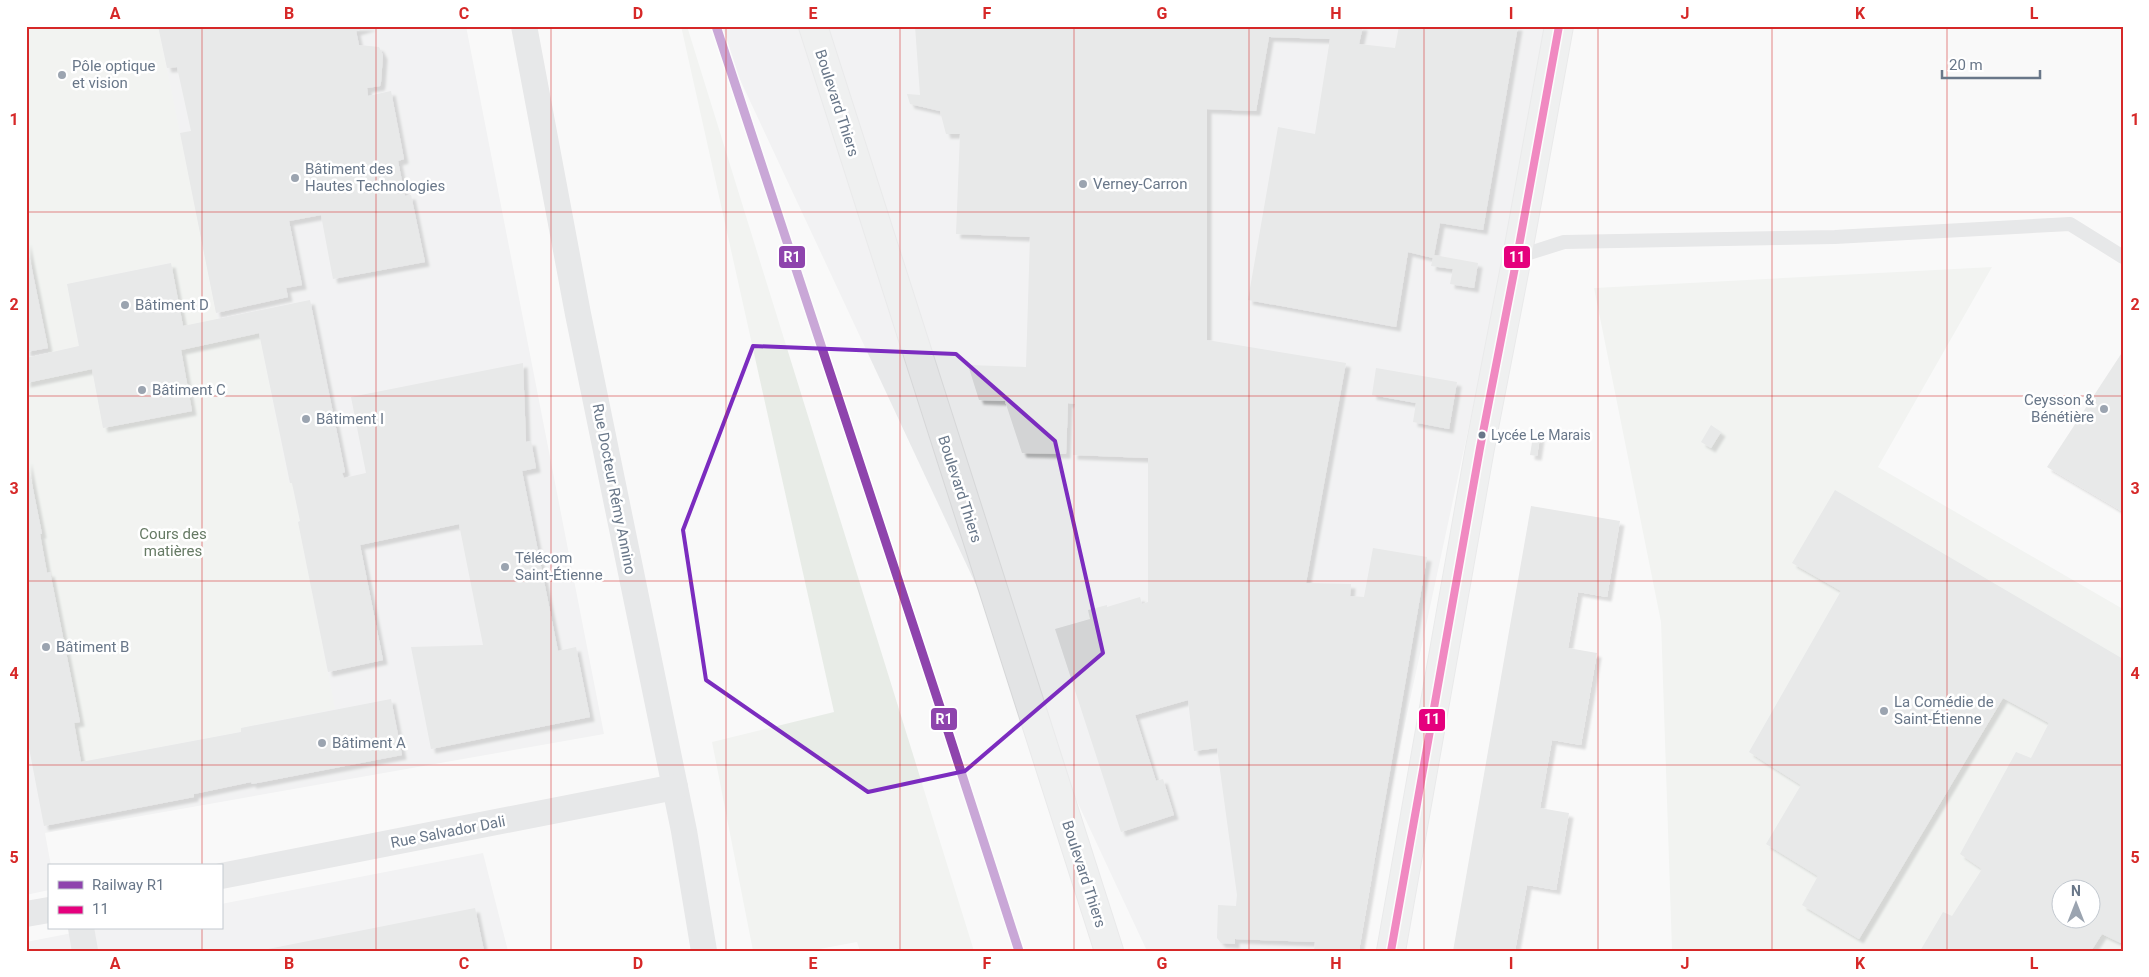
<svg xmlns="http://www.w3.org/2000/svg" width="2149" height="977" font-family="Roboto,sans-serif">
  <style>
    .built { fill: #e8e9ea }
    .green { fill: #e8ece7; fill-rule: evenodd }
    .building { fill: #d3d4d5; fill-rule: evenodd; filter: url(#shadow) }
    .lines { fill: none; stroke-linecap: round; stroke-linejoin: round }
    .secondary-casing { stroke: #d6d7d8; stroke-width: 30 }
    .lane { stroke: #d1d2d4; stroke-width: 14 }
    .street { stroke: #d1d2d4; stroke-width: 26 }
    .secondary { stroke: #e3e4e5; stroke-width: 28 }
    .bus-1-casing { stroke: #fff; stroke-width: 11 }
    .bus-1 { stroke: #e5007d; stroke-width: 8 }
    .rail-1-casing { stroke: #fff; stroke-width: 12 }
    .rail-1 { stroke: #8e44ad; stroke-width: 9 }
    .marked { fill: none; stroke: #7b2cbf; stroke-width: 4; stroke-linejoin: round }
    .grid { fill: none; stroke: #d62828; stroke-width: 1; stroke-opacity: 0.55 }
    .poi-dot { fill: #9ba4b0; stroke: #fff; stroke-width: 2 }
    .bus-dot { fill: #697789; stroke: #fff; stroke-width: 2 }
    .labels { text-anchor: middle; stroke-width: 5; stroke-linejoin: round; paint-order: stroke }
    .bus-label { font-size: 14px; fill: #697789; stroke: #fff; text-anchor: start }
    .poi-label { font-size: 15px; fill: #697789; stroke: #fff; text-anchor: start }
    .street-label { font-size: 15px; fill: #697789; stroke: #fff }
    .park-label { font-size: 15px; fill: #667a64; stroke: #fff }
    .line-badge { stroke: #fff; stroke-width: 2 }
    .badge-label { font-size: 14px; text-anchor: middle; font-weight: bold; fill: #fff }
    .neatline { fill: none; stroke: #d62828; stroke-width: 2 }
    .grid-label { font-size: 16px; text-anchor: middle; font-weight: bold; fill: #d62828 }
  </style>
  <defs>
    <filter id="shadow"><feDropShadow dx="4.5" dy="4.5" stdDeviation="1" flood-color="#0004"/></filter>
  </defs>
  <rect width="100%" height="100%" fill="#f9f9f9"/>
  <!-- built -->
  <g class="built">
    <polygon points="26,26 466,26 604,734 45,833 51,866 49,866 49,890 26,895"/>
    <polygon points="715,26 1555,26 1356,951 1147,951"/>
    <polygon points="483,853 508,951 26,951 26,942 98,928 221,928 221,904"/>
  </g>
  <!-- green -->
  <g class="green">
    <polygon points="26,26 158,26 218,320 183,326 170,263 67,284 79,346 49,353 26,235"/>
    <polygon points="681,26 687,26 974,951 860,951 857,942 809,951 753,951 712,742 834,712"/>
    <path d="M1992,267L1878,467L2123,609V951H1672L1661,622L1594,288ZM2062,890H2092V920H2062Z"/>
    <polygon points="259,333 289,483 292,483 300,521 298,522 335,709 241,728 241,732 81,762 74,723 80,722 50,572 47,573 40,534 42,533 26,455 26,383 92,369 104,428 192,411 180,350"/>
  </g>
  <!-- building -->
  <g class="building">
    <polygon points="158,26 372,26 356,31 359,45 379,47 383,55 381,82 380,86 367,88 368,96 391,91 404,159 398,161 405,196 411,195 425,262 333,279 321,215 289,221 302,285 286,288 288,297 216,313 180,133 191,131 177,67 167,68"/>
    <polygon points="915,26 1363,26 1359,44 1395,48 1399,26 1518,26 1483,230 1440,223 1434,255 1478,263 1474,288 1450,284 1453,269 1431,266 1433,258 1408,252 1396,327 1248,300 1278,127 1315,134 1330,39 1269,37 1256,111 1207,109 1207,340 1346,363 1306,583 1351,584 1350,596 1364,597 1373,548 1427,557 1359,951 1314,951 1315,942 1235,939 1235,944 1221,943 1217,938 1218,905 1236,906 1237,895 1217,748 1194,751 1188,700 1135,715 1156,781 1163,779 1174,815 1121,832 1055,629 1090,619 1088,610 1107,605 1107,607 1140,597 1142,604 1148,602 1148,458 1073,455 1075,404 1068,403 1066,454 1022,453 1005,401 979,400 968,365 1026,367 1030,237 956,234 960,134 946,134 940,111 910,104 907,94 920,95"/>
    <polygon points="26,240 48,348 26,352"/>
    <polygon points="171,263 183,326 310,300 345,472 342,473 344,478 366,473 351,397 523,363 526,442 531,441 536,468 522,471 558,651 576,647 590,717 431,749 411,647 483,645 459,524 360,545 383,660 328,672 298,522 300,521 292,483 290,483 259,333 181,350 192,411 103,428 92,369 26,383 26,358 79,346 67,284"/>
    <polygon points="2123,351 2123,512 2047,467"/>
    <polygon points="1376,368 1457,382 1449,429 1413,422 1416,403 1372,395"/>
    <polygon points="1711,425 1721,432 1711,448 1701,442"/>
    <polygon points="1533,436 1540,437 1537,456 1530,455"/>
    <polygon points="27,459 42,534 40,534 47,573 50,572 80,722 74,723 81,762 241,732 241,728 391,699 402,755 252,784 251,782 194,794 194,797 44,826 26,732"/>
    <path d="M1835,490L2123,659V944L2102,934L2091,951H1920L1943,912L1952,916L1982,869L1960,854L2016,752L2031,758L2049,723L2003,698L1859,939L1802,905L1818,876L1766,844L1801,785L1749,752L1841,591L1792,563ZM2062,890H2092V920H2062Z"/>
    <polygon points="1531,506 1620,521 1607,597 1578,592 1568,648 1597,653 1581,745 1552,740 1540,808 1569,813 1556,890 1527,885 1515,951 1453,951"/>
    <polygon points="475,908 484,951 263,951 263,950"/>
  </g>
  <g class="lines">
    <defs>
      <g id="secondary">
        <polyline points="813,26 1109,951"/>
        <polyline points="1391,951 1480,448 1517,257 1559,26"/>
      </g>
    </defs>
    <!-- secondary casing -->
    <use href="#secondary" class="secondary-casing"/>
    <!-- lane -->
    <polyline class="lane" points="1517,257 1564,242 1835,237 2070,224 2123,257"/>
    <!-- street -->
    <g class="street">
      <polyline points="524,26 578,314 684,831 704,951"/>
      <polyline points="221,876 675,787"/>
      <polyline points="26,914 49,910"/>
      <polyline points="81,928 85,951"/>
    </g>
    <!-- secondary -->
    <use href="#secondary" class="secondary"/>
    <defs>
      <polyline id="bus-1" points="1391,951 1480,448 1517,257 1559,26"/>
    </defs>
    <!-- bus-1 casing -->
    <use href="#bus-1" class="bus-1-casing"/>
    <!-- bus-1 -->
    <use href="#bus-1" class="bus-1"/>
    <defs>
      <polyline id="rail-1" points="716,26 943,716 1019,951"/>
    </defs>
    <!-- rail-1 casing -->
    <use href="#rail-1" class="rail-1-casing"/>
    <!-- rail-1 -->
    <use href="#rail-1" class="rail-1"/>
  </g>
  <!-- marked area -->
  <path d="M0 0H2149V977H0ZM753,346L956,354L1055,441L1103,653L965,771L868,792L706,680L683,530Z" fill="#f9f9f9" fill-opacity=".55" fill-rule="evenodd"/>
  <path class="marked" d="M753,346L956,354L1055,441L1103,653L965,771L868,792L706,680L683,530Z"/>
  <!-- grid -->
  <path class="grid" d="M202,26V866M376,26V951M551,26V951M726,26V951M900,26V951M1074,26V951M1249,26V951M1424,26V951M1598,26V951M1772,26V951M1947,26V951M26,212H2123M26,396H2123M26,581H2123M26,765H2123M202,928V951"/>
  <!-- markers -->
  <g class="poi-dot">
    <circle cx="62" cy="75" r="5"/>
    <circle cx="295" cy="178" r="5"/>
    <circle cx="1083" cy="184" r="5"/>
    <circle cx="125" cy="305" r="5"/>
    <circle cx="142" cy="390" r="5"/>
    <circle cx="2104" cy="409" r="5"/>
    <circle cx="306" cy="419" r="5"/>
    <circle cx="505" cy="567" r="5"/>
    <circle cx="46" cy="647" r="5"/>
    <circle cx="1884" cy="711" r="5"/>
    <circle cx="322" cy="743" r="5"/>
  </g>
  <circle class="bus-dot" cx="1482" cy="435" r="4.5"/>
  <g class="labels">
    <!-- bus labels -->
    <g class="bus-label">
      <text x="1491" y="440">Lycée Le Marais</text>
    </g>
    <!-- poi labels -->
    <g class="poi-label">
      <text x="72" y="71">Pôle optique<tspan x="72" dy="17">et vision</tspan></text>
      <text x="305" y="174">Bâtiment des<tspan x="305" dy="17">Hautes Technologies</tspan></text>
      <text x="1093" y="189">Verney-Carron</text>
      <text x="135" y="310">Bâtiment D</text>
      <text x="152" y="395">Bâtiment C</text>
      <text x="2094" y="405" text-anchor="end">Ceysson &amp;<tspan x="2094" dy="17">Bénétière</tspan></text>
      <text x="316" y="424">Bâtiment I</text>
      <text x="515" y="563">Télécom<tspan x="515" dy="17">Saint-Étienne</tspan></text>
      <text x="56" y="652">Bâtiment B</text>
      <text x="1894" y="707">La Comédie de<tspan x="1894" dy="17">Saint-Étienne</tspan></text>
      <text x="332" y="748">Bâtiment A</text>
    </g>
    <!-- street labels -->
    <g class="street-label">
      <text transform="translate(837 103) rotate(72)" y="5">Boulevard Thiers</text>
      <text transform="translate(614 489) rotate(79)" y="5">Rue Docteur Rémy Annino</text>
      <text transform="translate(960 489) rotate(72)" y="5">Boulevard Thiers</text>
      <text transform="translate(448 832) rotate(-11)" y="5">Rue Salvador Dali</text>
      <text transform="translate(1084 874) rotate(72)" y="5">Boulevard Thiers</text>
    </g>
    <!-- park labels -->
    <g class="park-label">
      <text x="173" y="539">Cours des<tspan x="173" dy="17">matières</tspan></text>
    </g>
  </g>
  <g class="line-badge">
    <rect x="778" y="245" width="28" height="24" rx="5" fill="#8e44ad"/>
    <rect x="1503" y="245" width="28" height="24" rx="5" fill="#e5007d"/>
    <rect x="930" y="707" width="28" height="24" rx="5" fill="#8e44ad"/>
    <rect x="1418" y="708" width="28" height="24" rx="5" fill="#e5007d"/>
  </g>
  <g class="badge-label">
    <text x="792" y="262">R1</text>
    <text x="1517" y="262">11</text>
    <text x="944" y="724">R1</text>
    <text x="1432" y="724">11</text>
  </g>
  <!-- border -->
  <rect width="2149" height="977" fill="none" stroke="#ffffff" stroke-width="55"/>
  <!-- legend -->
  <rect x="48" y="864" width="175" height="65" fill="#ffffff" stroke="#c3c9d0"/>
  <rect x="58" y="881" width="25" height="8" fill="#8e44ad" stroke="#c3c9d0"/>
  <text x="92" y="890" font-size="15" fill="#697789">Railway R1</text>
  <rect x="58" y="906" width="25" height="8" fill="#e5007d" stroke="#c3c9d0"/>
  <text x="92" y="914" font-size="15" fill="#697789">11</text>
  <!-- north arrow -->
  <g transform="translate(2076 904)"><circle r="24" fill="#ffffff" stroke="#c3c9d0"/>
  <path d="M0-4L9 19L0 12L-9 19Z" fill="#9ba4b0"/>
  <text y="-8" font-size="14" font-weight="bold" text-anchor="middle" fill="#697789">N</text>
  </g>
  <!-- scale -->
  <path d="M1942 70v8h98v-8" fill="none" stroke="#697789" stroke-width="2.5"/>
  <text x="1949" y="70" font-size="15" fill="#697789" stroke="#ffffff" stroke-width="4" paint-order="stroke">20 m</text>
  <rect x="28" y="28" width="2094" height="922" class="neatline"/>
  <g class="grid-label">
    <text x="115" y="19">A</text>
    <text x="289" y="19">B</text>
    <text x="464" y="19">C</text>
    <text x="638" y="19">D</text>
    <text x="813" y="19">E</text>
    <text x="987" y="19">F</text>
    <text x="1162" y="19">G</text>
    <text x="1336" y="19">H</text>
    <text x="1511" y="19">I</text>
    <text x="1685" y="19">J</text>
    <text x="1860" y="19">K</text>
    <text x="2034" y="19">L</text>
    <text x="14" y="125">1</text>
    <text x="2135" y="125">1</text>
    <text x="14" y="310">2</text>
    <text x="2135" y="310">2</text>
    <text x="14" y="494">3</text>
    <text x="2135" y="494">3</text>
    <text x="14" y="679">4</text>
    <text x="2135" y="679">4</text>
    <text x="14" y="863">5</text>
    <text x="2135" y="863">5</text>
    <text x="115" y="969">A</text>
    <text x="289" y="969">B</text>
    <text x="464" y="969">C</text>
    <text x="638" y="969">D</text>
    <text x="813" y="969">E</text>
    <text x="987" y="969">F</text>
    <text x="1162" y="969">G</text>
    <text x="1336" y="969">H</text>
    <text x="1511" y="969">I</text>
    <text x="1685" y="969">J</text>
    <text x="1860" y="969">K</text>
    <text x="2034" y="969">L</text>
  </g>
</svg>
